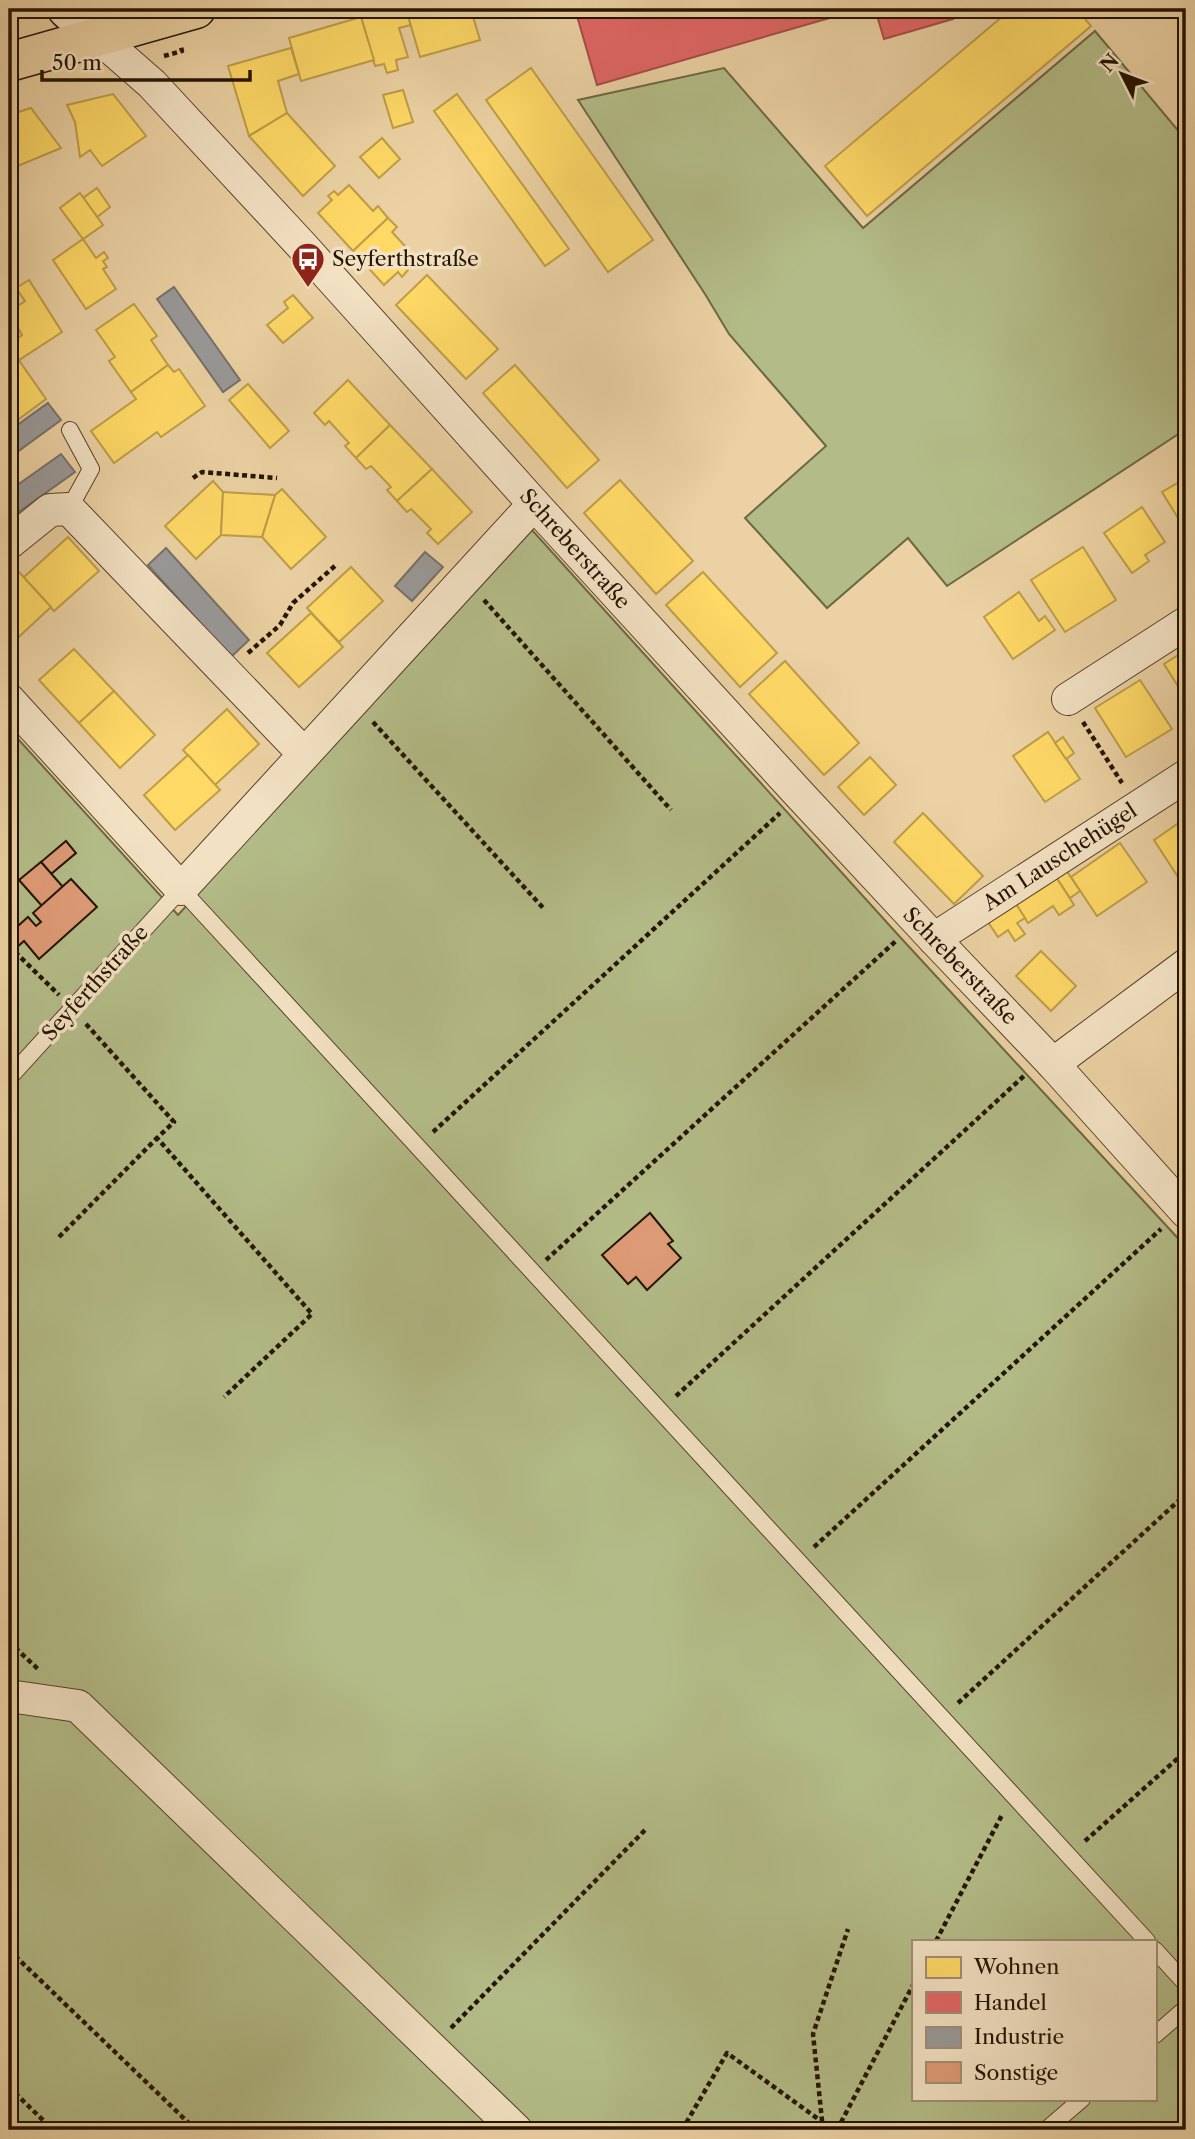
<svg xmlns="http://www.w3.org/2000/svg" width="1195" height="2139" font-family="'Libre Caslon Text',serif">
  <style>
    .green { fill: #b3bc88; stroke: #6c6844; stroke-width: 2; fill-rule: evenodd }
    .homes { fill: #ffd966; stroke: #bd9e47; stroke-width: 2 }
    .shops { fill: #e06666; stroke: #a84d47; stroke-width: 2 }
    .industry { fill: #999; stroke: #76716b; stroke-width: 2 }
    .building { fill: #dd9a76; stroke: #241400; stroke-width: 2 }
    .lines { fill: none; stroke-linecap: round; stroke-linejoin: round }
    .lane-casing { stroke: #564329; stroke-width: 18 }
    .street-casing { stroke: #564329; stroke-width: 34 }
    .secondary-casing { stroke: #241400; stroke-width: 41 }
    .primary-casing { stroke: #241400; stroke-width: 41 }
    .path { stroke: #241400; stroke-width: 4.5; stroke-dasharray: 5 3.5; stroke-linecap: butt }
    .lane { stroke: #f2e1c3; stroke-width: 16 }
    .street { stroke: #f2e1c3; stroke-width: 32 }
    .secondary { stroke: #f2e1c3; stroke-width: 38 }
    .primary { stroke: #ebd1a3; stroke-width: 38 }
    .labels { text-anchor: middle; stroke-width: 7; stroke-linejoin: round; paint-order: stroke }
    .poi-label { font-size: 21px; fill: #241400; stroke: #f2e1c3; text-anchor: start }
    .street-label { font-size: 21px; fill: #241400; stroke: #f2e1c3 }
  </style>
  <rect width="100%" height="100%" fill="#ebd1a3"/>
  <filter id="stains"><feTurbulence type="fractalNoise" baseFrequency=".00286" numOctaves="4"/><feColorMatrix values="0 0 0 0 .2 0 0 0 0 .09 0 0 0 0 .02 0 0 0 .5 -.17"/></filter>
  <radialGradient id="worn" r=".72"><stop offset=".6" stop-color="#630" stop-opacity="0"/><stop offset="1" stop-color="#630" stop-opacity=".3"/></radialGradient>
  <!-- green -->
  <g class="green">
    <polygon points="1095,31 1186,140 1186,429 947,586 908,538 827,608 745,518 826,446 729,334 705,294 578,100 724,68 863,228"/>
    <path d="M532,530L900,937L1186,1247V2130H9V729L178,915ZM913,1941H1155V2099H913Z"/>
  </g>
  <!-- homes -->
  <g class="homes">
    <polygon points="390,9 406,9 411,25 399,28 408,57 396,60 398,70 387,73 384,64 375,66 361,17"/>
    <polygon points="406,9 462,9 463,13 471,10 480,40 420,57"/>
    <polygon points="1007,9 1077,9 1091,26 867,216 825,166 1009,11"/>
    <polygon points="361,17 374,60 301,81 289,38"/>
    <polygon points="291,48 299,74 278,81 287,113 249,136 228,66"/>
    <polygon points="531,68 653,240 608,272 486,100"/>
    <polygon points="403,90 413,122 393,128 383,95"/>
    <polygon points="113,94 146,136 102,166 90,150 80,157 75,122 67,105"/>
    <polygon points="457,94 569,249 545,266 434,111"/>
    <polygon points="31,108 61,148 13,168 9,158 9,115"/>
    <polygon points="287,113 335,166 303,196 249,136"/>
    <polygon points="382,138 400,159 379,178 360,157"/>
    <polygon points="349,185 373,211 378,206 388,218 353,251 318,213 332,200 328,196 334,191 338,195"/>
    <polygon points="97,188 110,207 97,217 83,198"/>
    <polygon points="80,193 103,225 83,239 60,208"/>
    <polygon points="388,218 397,227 392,232 415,257 405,266 408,270 402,277 398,272 384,285 353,251"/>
    <polygon points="83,239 96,258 104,252 108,258 103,261 107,267 103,269 116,289 86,309 53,260"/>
    <polygon points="427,275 498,349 466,379 396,305"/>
    <polygon points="29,280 62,332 19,360 9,345 22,335 9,312 25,301 16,288"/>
    <polygon points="293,295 313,318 283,343 267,325 288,308 284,302"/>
    <polygon points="134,304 157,336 151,340 168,365 131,392 109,361 115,357 96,330"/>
    <polygon points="9,346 46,399 19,419 9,405"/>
    <polygon points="168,365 174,372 179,369 205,406 161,437 157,432 114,463 91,431 136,399 131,392"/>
    <polygon points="515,365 599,460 567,488 483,393"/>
    <polygon points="348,380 390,425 356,458 345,446 349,443 329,421 325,425 314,413"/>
    <polygon points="248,384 289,431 270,448 229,400"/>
    <polygon points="390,425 432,469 397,501 387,490 391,487 371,466 366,469 356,458"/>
    <polygon points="432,469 472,512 438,544 427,533 431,529 411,509 407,512 397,501"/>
    <polygon points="1186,478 1186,531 1162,492"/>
    <polygon points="620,480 693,561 656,594 584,513"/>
    <polygon points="213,481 223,492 221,535 196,559 165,526"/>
    <polygon points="282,489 326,537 291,569 262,537 275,495"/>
    <polygon points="223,492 275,495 262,537 221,535"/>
    <polygon points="1142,507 1165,542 1145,555 1149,561 1132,573 1104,533"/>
    <polygon points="68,537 99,571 54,611 23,578"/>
    <polygon points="1083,547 1116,600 1065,632 1031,580"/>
    <polygon points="351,567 383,601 339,642 307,608"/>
    <polygon points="19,572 51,607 9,646 9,581"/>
    <polygon points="703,572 777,653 740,687 666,605"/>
    <polygon points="1019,592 1039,621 1045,616 1055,630 1013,659 984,617"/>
    <polygon points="311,613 343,647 299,687 267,653"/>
    <polygon points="74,649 114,691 79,723 39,680"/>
    <polygon points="1186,650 1186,699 1164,664"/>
    <polygon points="785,661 859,743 824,775 749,694"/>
    <polygon points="1140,680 1172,729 1126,757 1095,708"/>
    <polygon points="114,691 155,735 120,768 79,723"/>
    <polygon points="227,709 259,744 215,785 183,750"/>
    <polygon points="1048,732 1080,779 1045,802 1013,756"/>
    <polygon points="1063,737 1074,753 1066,759 1055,743"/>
    <polygon points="188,755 220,790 175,830 144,795"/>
    <polygon points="870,757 896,785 864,815 838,787"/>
    <polygon points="923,813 983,876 954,904 894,842"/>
    <polygon points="1186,818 1186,876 1180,880 1154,840"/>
    <polygon points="1120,843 1147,882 1097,916 1071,877"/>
    <polygon points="1066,870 1080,891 1070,898 1056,877"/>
    <polygon points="1056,877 1074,905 1059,915 1053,906 1028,923 1016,904"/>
    <polygon points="1016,904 1025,918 1017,923 1025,934 1015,941 1008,930 998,937 988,922"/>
    <polygon points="1041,951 1076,986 1051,1011 1016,976"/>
  </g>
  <!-- shops -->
  <g class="shops">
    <polygon points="575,9 861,9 597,85"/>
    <polygon points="875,9 950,9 953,19 884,39"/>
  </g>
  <!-- industry -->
  <g class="industry">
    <polygon points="174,287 240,380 223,392 157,299"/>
    <polygon points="48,403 61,420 9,458 9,431"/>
    <polygon points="61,454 75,472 9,519 9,491"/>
    <polygon points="166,548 249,640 231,657 148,565"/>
    <polygon points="425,552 443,567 412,601 395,586"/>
  </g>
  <!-- building -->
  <g class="building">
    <polygon points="66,841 76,853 51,874 41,862"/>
    <polygon points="41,862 63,887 42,906 19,880"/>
    <polygon points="71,879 97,907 39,959 24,941 16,948 9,940 9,934 28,917 36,926 41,922 33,913"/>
    <polygon points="650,1213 673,1241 668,1244 681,1258 647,1290 636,1277 628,1284 602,1255"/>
  </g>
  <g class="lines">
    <defs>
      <g id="lane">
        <polyline points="69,509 91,469 70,430"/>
        <polyline points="9,1078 181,889 1147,1941"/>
        <polyline points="1155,1950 1186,1984"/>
        <polyline points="1155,2035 1186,2008"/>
        <polyline points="1046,2130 1082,2099"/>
      </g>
      <g id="street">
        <polyline points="97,36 152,84 304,248 534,504 800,795 934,939 1053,1064 1186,1212"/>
        <polyline points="9,543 50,510 69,509 304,754"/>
        <polyline points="1068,699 1186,623"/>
        <polyline points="9,700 181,889 534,504"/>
        <polyline points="934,939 1186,776"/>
        <polyline points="1053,1064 1186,965"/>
        <polyline points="9,1696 78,1706 516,2130"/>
      </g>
      <polyline id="secondary" points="67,9 97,36"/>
      <polyline id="primary" points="9,62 196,9"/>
    </defs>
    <!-- lane casing -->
    <use href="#lane" class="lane-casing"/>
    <!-- street casing -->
    <use href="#street" class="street-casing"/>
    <!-- secondary casing -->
    <use href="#secondary" class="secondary-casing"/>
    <!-- primary casing -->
    <use href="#primary" class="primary-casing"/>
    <!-- path -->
    <g class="path">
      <polyline points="164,56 182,51 181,47"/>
      <polyline points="193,478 202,472 277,478"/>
      <polyline points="484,600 671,810"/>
      <polyline points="248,653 280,625 293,603 336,565"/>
      <polyline points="373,722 545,910"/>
      <polyline points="1083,722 1122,783"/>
      <polyline points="9,946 59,995"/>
      <polyline points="86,1024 174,1122 157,1138 312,1314 224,1397"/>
      <polyline points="433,1132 780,813"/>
      <polyline points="59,1237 157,1138"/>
      <polyline points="546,1260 897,940"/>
      <polyline points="676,1396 1025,1075"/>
      <polyline points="814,1547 1161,1229"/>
      <polyline points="9,1642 39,1670"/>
      <polyline points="958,1703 1186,1494"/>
      <polyline points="1085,1841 1186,1751"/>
      <polyline points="936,1941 1002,1815"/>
      <polyline points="9,1950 196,2130"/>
      <polyline points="451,2028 647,1828"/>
      <polyline points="9,2087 53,2130"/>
      <polyline points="682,2130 727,2053 821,2121"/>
      <polyline points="823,2130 813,2034 848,1929"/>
      <polyline points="837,2130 913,1985"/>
    </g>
    <!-- lane -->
    <use href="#lane" class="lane"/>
    <!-- street -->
    <use href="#street" class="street"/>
    <!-- secondary -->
    <use href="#secondary" class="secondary"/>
    <!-- primary -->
    <use href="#primary" class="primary"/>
  </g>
  <!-- icons -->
  <defs>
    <symbol id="bus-pin" viewBox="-11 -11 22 30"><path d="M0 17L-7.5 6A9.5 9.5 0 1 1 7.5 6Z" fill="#8f2418" stroke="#f2e1c3"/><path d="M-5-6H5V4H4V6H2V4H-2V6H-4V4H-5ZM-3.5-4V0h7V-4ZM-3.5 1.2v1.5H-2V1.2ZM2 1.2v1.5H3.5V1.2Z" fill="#fff"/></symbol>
  </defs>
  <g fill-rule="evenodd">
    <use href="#bus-pin" x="289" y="240" width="38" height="52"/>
  </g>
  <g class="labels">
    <!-- poi labels -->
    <g class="poi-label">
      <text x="332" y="266">Seyferthstraße</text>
    </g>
    <!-- street labels -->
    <g class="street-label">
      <text transform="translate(575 549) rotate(48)" y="7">Schreberstraße</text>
      <text transform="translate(1060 857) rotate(-33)" y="7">Am Lauschehügel</text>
      <text transform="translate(960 966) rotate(46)" y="7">Schreberstraße</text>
      <text transform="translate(95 983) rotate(-48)" y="7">Seyferthstraße</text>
    </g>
  </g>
  <!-- margin -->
  <rect width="1195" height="2139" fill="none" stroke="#ebd1a3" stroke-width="35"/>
  <rect x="10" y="10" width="1174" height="2118" fill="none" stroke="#241400" stroke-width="3.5"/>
  <rect x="18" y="18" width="1160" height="2104" fill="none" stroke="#241400" stroke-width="2"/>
  <!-- legend -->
  <rect x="912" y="1940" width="245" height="161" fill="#f2e1c3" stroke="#a08f75" stroke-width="2"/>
  <rect x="926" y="1957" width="35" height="21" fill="#ffd966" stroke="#a08f75" stroke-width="2"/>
  <text x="974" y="1974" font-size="21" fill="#241400">Wohnen</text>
  <rect x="926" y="1992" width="35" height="21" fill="#e06666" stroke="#a08f75" stroke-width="2"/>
  <text x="974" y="2010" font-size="21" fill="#241400">Handel</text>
  <rect x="926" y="2027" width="35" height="21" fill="#999999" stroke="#a08f75" stroke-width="2"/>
  <text x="974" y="2044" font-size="21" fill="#241400">Industrie</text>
  <rect x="926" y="2062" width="35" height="21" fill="#dd9a76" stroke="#a08f75" stroke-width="2"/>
  <text x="974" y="2080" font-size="21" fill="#241400">Sonstige</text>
  <!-- north arrow -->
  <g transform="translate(1122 74) rotate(312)" stroke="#f2e1c3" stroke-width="5" paint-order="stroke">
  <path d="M0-5L12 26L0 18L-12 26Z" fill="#241400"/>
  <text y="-10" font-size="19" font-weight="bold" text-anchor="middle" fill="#241400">N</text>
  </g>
  <!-- scale -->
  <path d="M42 70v10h208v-10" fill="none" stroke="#241400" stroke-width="3.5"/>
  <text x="52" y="70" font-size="21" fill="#241400" stroke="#f2e1c3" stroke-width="5" paint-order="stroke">50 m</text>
  <rect width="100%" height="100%" filter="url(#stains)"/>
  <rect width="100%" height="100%" fill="url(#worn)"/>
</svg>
